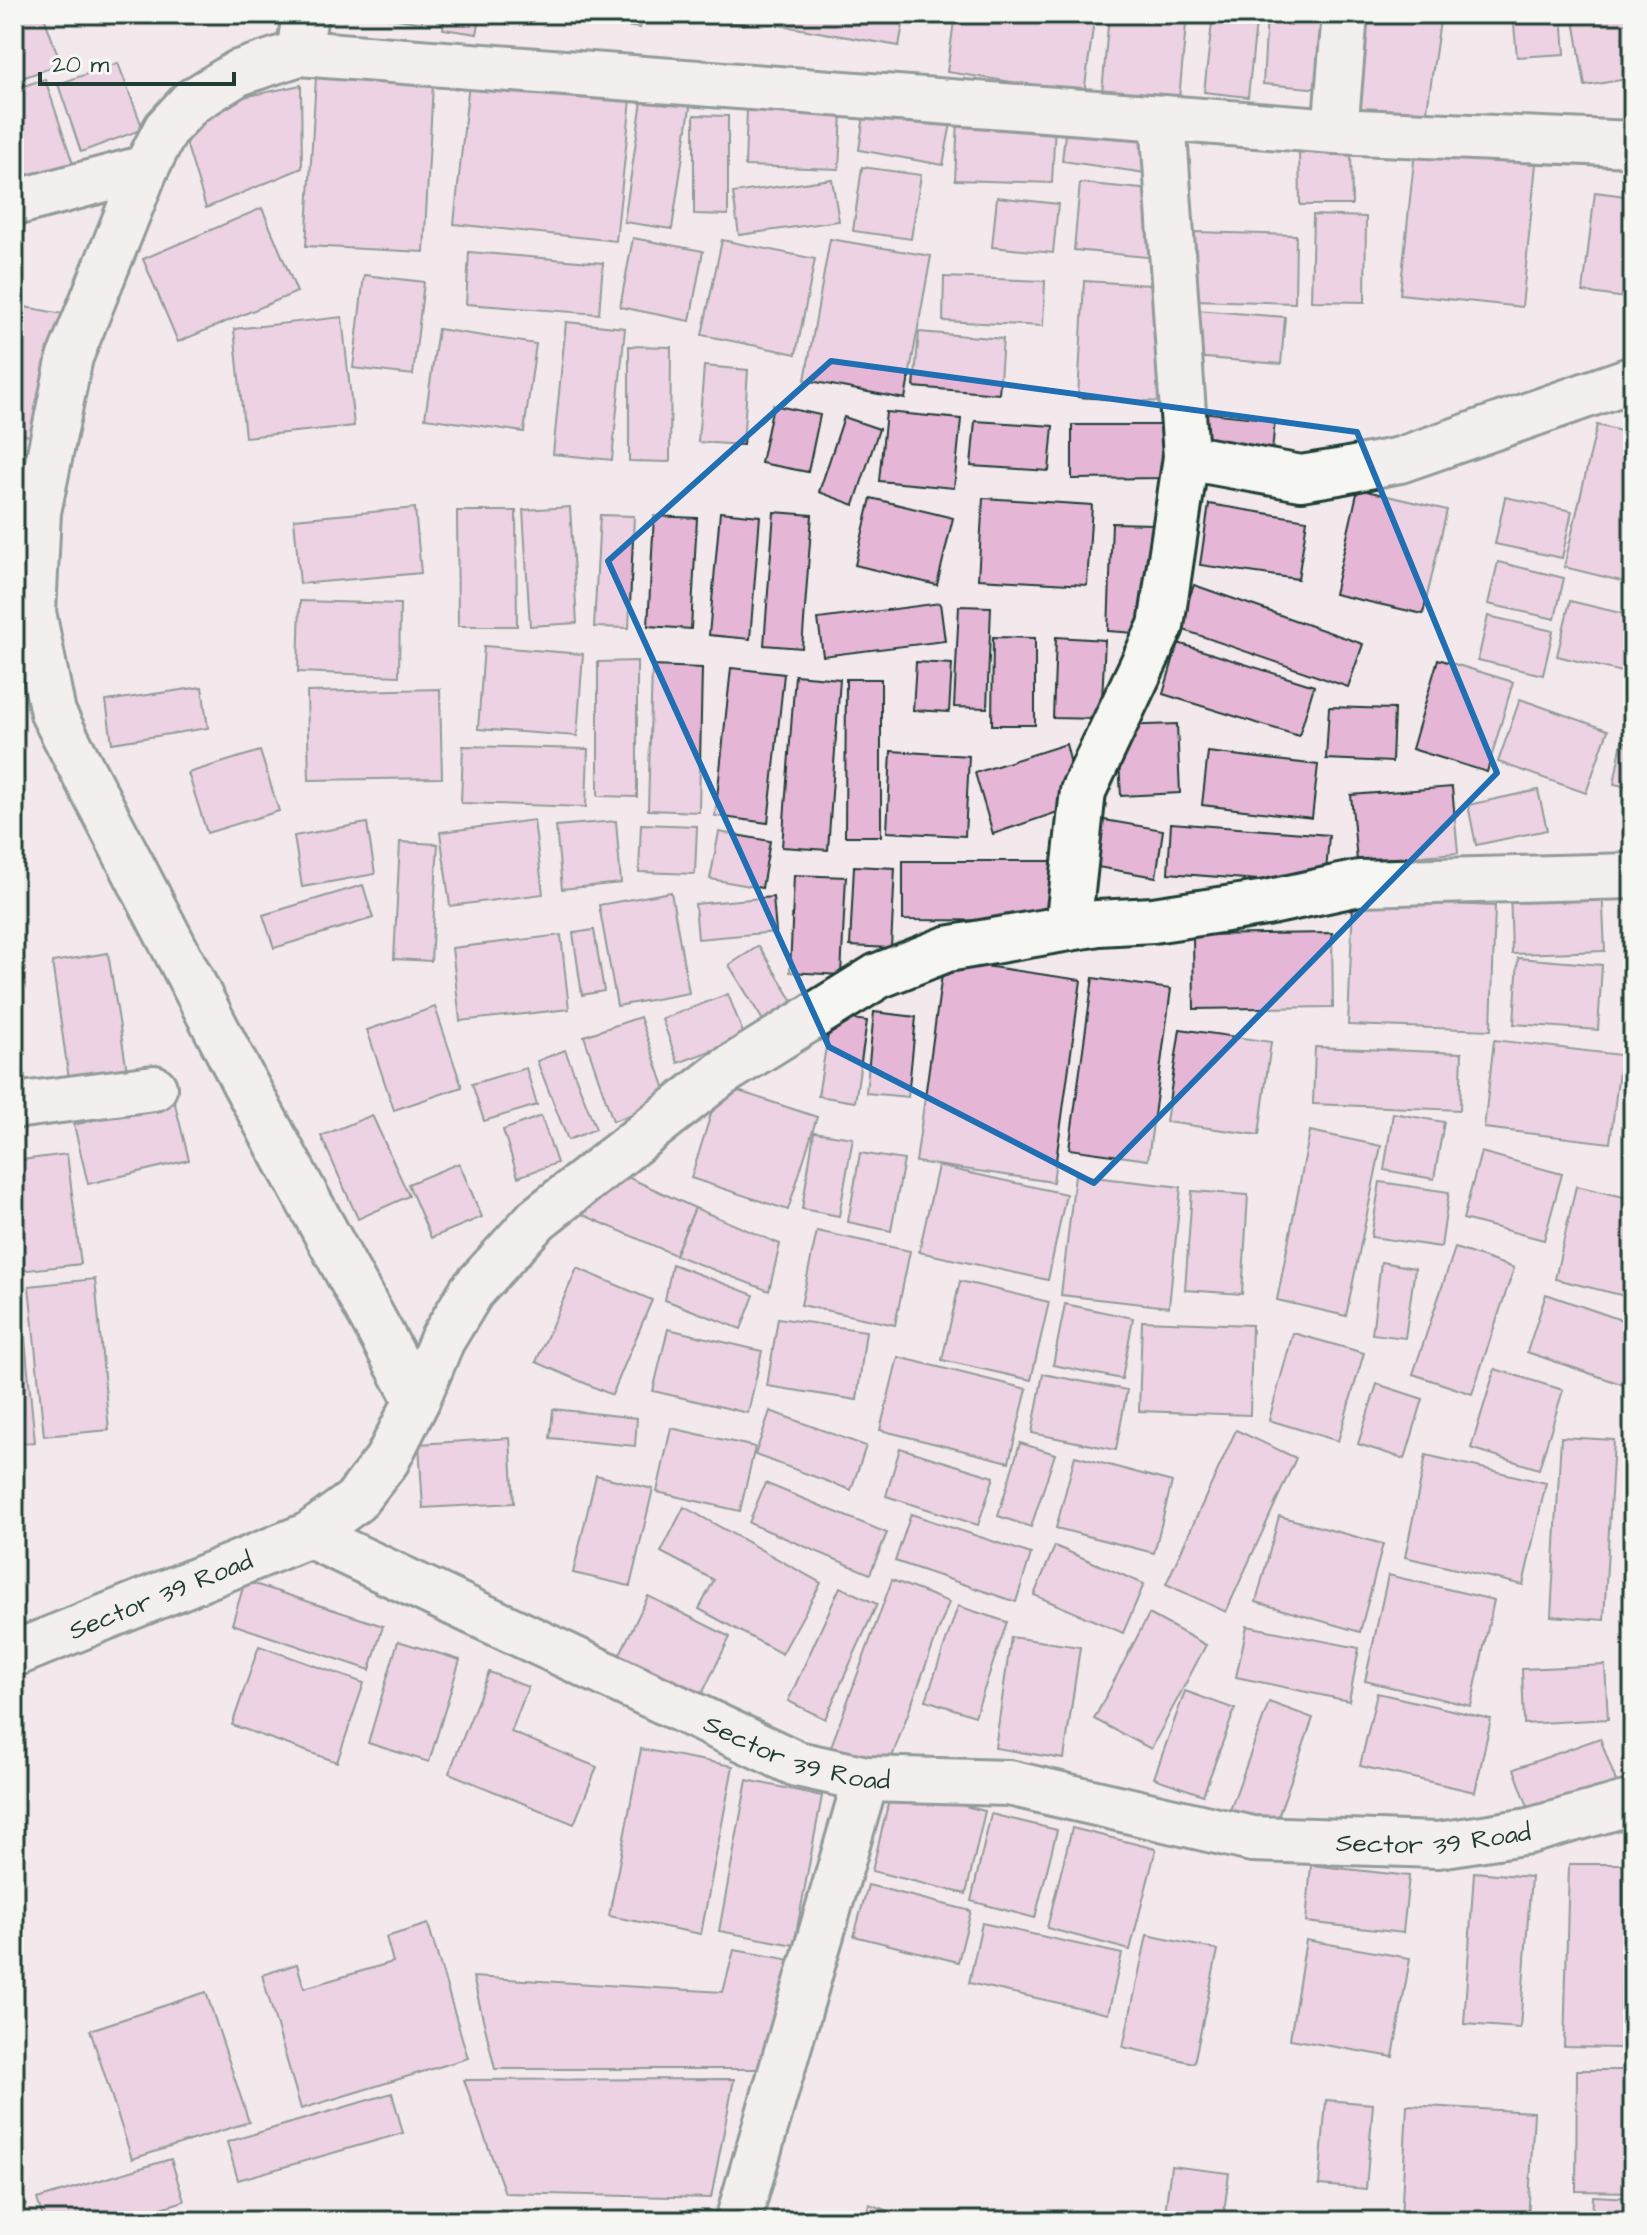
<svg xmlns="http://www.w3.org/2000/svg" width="1647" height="2235" font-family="'Architects Daughter',sans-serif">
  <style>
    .building { fill: #e6b6d7; stroke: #1f3d34; stroke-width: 2 }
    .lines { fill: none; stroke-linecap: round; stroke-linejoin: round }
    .minor-casing { stroke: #1f3d34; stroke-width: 50 }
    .minor { stroke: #f6f6f2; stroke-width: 44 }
    .marked { fill: none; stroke: #1f6fb2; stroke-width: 6; stroke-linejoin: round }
    .labels { text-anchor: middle; stroke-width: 6; stroke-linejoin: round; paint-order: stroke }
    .street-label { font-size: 26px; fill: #1f3d34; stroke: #f6f6f2 }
  </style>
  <rect width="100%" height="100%" fill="#f3e9ed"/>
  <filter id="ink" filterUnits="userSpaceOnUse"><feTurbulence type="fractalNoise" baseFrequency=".0125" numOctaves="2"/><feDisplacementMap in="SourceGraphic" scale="16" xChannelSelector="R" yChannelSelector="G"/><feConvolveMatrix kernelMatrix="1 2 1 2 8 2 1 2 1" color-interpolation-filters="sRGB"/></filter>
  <g filter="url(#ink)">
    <!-- building -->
    <g class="building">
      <polygon points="27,14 43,14 61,64 14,81 14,19"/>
      <polygon points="368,14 423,14 422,23"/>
      <polygon points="445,14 481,14 477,34 443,29"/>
      <polygon points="547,14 642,14 640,28"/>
      <polygon points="654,14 688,14 687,21 654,17"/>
      <polygon points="699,14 745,14 744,24 699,18"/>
      <polygon points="780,14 905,14 899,46 778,25"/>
      <polygon points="955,14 1095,14 1084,93 947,72"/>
      <polygon points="1109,14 1187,14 1179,99 1102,93"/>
      <polygon points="1213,14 1257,14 1248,97 1204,92"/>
      <polygon points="1267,14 1328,14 1322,89 1263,84"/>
      <polygon points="1362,14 1441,14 1424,131 1346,119"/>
      <polygon points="1513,14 1562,14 1565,54 1517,57"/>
      <polygon points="1573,14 1631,14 1633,78 1585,86"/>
      <polygon points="118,63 143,129 81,152 58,84"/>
      <polygon points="470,72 632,90 616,241 454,224"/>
      <polygon points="316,77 433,84 424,252 306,246"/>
      <polygon points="45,79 74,167 14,187 14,89"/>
      <polygon points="301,85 302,168 206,208 184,136 215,103"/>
      <polygon points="643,94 691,101 672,229 624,222"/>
      <polygon points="865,108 951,123 943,165 859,150"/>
      <polygon points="747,109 842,113 839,169 745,166"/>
      <polygon points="694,115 728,116 728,215 694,214"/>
      <polygon points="958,119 1055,123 1052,183 955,180"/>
      <polygon points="1066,125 1158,138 1153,174 1062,161"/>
      <polygon points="1299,150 1351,151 1352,205 1300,205"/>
      <polygon points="1415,151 1536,164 1522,307 1400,294"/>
      <polygon points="862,167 921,175 911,239 853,231"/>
      <polygon points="832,179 839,221 739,235 733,193"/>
      <polygon points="1080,183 1162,191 1157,258 1074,250"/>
      <polygon points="1595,192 1633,197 1633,299 1583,292"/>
      <polygon points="997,197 1058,204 1053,253 992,247"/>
      <polygon points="262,208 297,292 178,342 143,259"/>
      <polygon points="1313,215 1366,217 1365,302 1311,301"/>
      <polygon points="1194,232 1296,235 1295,303 1192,300"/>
      <polygon points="633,238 703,251 690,321 620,307"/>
      <polygon points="830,239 931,256 905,399 805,380"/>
      <polygon points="722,240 815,259 796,354 702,335"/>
      <polygon points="469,252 603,263 599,314 466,304"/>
      <polygon points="364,275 424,282 413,375 353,368"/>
      <polygon points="944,277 1045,281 1043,326 943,321"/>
      <polygon points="1084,281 1168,286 1161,402 1078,397"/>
      <polygon points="14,305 63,314 40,438 14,433"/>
      <polygon points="1197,310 1285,317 1281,364 1193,357"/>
      <polygon points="342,317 354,426 245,437 234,329"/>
      <polygon points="566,322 625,328 612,460 553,454"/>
      <polygon points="438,329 536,344 524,432 425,418"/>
      <polygon points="919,332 1003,339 999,394 914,387"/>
      <polygon points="629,346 671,347 670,462 629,461"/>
      <polygon points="704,366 748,370 743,445 698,442"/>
      <polygon points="773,405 820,415 808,472 761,463"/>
      <polygon points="886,412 961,419 954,488 879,481"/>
      <polygon points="1201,412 1275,420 1271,463 1196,455"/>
      <polygon points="844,417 879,429 854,505 819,492"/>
      <polygon points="975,421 1053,426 1049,471 971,466"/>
      <polygon points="1072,425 1163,425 1165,478 1072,479"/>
      <polygon points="1597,425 1633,434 1633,584 1564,567"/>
      <polygon points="1358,489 1447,510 1423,614 1334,594"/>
      <polygon points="1505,497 1572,511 1562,558 1495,544"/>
      <polygon points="871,498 953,518 937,585 855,565"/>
      <polygon points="983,498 1092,505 1087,585 978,579"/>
      <polygon points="1209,504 1307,520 1298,579 1200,565"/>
      <polygon points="570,507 577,623 530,626 523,510"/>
      <polygon points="415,508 421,573 300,584 294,519"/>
      <polygon points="457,511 516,511 517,626 458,626"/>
      <polygon points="720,512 760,516 750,639 709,635"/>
      <polygon points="774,512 812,515 802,648 764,645"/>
      <polygon points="600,515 634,516 629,628 594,627"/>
      <polygon points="654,516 697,518 691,629 648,626"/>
      <polygon points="1112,523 1154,524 1150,634 1108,631"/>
      <polygon points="1498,562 1564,578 1555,619 1488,604"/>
      <polygon points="1194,585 1363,644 1348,687 1178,628"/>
      <polygon points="300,601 400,604 399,676 298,672"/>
      <polygon points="1570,601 1633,616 1633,644 1626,673 1557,656"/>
      <polygon points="940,603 945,641 823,656 818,619"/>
      <polygon points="959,606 991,607 987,708 954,707"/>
      <polygon points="1488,616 1553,631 1543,675 1478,660"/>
      <polygon points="993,637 1035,638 1035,725 992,725"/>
      <polygon points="1056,637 1105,640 1101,719 1053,718"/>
      <polygon points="1178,643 1314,686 1299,736 1163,694"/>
      <polygon points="484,646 583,654 577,736 478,729"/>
      <polygon points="1438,659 1513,682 1487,772 1412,749"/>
      <polygon points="637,661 637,797 598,796 598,662"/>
      <polygon points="916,662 952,664 949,712 913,710"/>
      <polygon points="652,666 702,668 699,812 648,810"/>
      <polygon points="731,668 784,674 768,823 715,816"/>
      <polygon points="795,675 840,679 828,850 782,847"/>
      <polygon points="846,679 881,679 881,836 845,836"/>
      <polygon points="202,687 208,728 112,743 106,701"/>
      <polygon points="440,689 442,778 309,780 307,692"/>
      <polygon points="1520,699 1608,730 1586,793 1498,762"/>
      <polygon points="1329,707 1394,709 1392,762 1326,759"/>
      <polygon points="1177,724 1180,793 1121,796 1117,726"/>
      <polygon points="1622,741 1633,744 1633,788 1614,784"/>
      <polygon points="1066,744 1081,804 993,834 975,773"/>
      <polygon points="463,746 588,749 586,807 461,803"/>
      <polygon points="260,751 279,811 207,833 188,773"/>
      <polygon points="891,751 969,756 965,836 887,832"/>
      <polygon points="1208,752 1318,765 1312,818 1202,805"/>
      <polygon points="1452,787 1458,853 1357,861 1351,795"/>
      <polygon points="1538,790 1547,830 1476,845 1468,805"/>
      <polygon points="1087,817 1163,830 1156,877 1080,864"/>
      <polygon points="534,820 543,894 450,906 440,832"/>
      <polygon points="616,821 621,883 562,889 556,826"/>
      <polygon points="367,823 375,874 302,887 294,836"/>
      <polygon points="1171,823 1329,835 1325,885 1168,873"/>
      <polygon points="641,824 697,826 695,874 639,872"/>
      <polygon points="719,832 770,841 762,888 710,879"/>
      <polygon points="400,842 438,844 431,961 394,959"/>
      <polygon points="903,861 1058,861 1059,921 903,920"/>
      <polygon points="854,866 895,868 891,948 850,946"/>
      <polygon points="794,875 846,877 841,975 790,972"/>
      <rect x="1629" y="884" width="4" height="87"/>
      <polygon points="363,885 373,918 274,948 263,915"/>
      <polygon points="1602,885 1605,951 1512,954 1510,888"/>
      <polygon points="671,892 689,993 617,1006 599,905"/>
      <polygon points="773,897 776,932 698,939 695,904"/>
      <polygon points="1353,900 1495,906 1491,1030 1348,1025"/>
      <polygon points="594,930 604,991 582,995 573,933"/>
      <polygon points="1332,933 1333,1007 1194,1009 1193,935"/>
      <polygon points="561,935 569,1009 460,1021 452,948"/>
      <polygon points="759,946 797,1008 767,1027 729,965"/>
      <polygon points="108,953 128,1077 70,1086 52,962"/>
      <polygon points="1518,958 1602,965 1598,1030 1514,1024"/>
      <polygon points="944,960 1081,980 1053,1182 916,1162"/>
      <polygon points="1093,978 1171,989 1148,1160 1069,1149"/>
      <polygon points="728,994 745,1038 678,1063 662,1019"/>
      <polygon points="435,1007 462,1087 394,1110 367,1030"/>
      <polygon points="874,1012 916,1017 908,1097 866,1093"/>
      <polygon points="831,1016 867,1021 855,1102 818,1096"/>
      <polygon points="640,1017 669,1101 613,1121 584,1036"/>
      <polygon points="1180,1029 1271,1042 1259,1135 1166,1122"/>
      <polygon points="14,1033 21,1089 14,1090"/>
      <polygon points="1494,1040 1621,1055 1610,1143 1484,1128"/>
      <polygon points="1315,1047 1462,1053 1460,1110 1313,1104"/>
      <polygon points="565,1050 596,1129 568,1140 537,1061"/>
      <polygon points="526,1068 537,1105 484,1121 472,1084"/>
      <polygon points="720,1085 817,1117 788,1210 691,1178"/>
      <polygon points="174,1100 189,1160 88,1184 74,1125"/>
      <polygon points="1393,1113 1444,1122 1434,1179 1384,1170"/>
      <polygon points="372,1115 409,1196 358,1219 321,1136"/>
      <polygon points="541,1116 557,1163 518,1177 503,1130"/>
      <polygon points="1310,1131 1381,1146 1346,1316 1277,1300"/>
      <polygon points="814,1132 853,1138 839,1216 802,1209"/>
      <polygon points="1481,1152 1562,1174 1544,1240 1463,1219"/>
      <polygon points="860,1153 904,1160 891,1231 848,1222"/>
      <polygon points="67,1154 81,1264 19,1271 14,1224 14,1161"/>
      <polygon points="459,1163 482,1217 431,1238 408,1184"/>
      <polygon points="938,1166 1066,1194 1048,1280 919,1252"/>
      <polygon points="621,1174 695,1208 675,1255 581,1214"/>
      <polygon points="1075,1175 1181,1187 1169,1307 1061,1295"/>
      <polygon points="1380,1182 1449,1192 1441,1247 1371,1237"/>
      <polygon points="1576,1186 1633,1199 1633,1298 1555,1279"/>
      <polygon points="1192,1191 1248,1195 1242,1294 1185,1290"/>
      <polygon points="695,1208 780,1244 769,1291 675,1255"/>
      <polygon points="817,1231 910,1251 895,1325 801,1305"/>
      <polygon points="1455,1248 1514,1268 1472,1394 1413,1374"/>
      <polygon points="1381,1262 1415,1268 1405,1338 1372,1334"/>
      <polygon points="672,1264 754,1295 741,1329 665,1300"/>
      <polygon points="577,1268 652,1300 612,1395 536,1362"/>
      <polygon points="95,1279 109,1430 44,1436 29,1286"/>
      <polygon points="960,1281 1049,1302 1031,1380 942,1360"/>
      <polygon points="1546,1294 1633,1324 1633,1388 1527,1352"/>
      <polygon points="1065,1304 1133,1318 1122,1379 1053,1365"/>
      <polygon points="778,1318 866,1331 857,1400 767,1386"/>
      <polygon points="23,1319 35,1442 14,1444 14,1320"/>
      <polygon points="1142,1321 1252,1325 1250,1415 1139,1411"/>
      <polygon points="668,1329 762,1351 748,1413 653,1391"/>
      <polygon points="1293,1333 1364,1353 1338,1441 1269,1420"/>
      <polygon points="898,1357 1027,1389 1009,1462 880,1430"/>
      <polygon points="1495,1369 1563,1390 1539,1469 1471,1448"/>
      <polygon points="1043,1374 1127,1390 1116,1450 1032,1433"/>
      <polygon points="1377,1384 1423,1399 1405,1459 1358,1444"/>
      <polygon points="553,1409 637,1418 635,1446 550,1438"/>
      <polygon points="770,1411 866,1446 851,1490 755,1455"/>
      <polygon points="1631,1420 1633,1420 1633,1501 1629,1501"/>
      <polygon points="671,1428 755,1447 740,1511 657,1492"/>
      <polygon points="1236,1430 1296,1458 1226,1612 1166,1584"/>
      <polygon points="1561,1437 1614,1440 1604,1620 1551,1616"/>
      <polygon points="510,1438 514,1503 423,1508 419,1444"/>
      <polygon points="1020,1443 1055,1454 1031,1527 998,1516"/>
      <polygon points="900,1448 994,1477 978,1525 886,1496"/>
      <polygon points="1426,1455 1546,1483 1523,1585 1405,1557"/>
      <polygon points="1075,1456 1172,1482 1154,1553 1056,1528"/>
      <polygon points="596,1475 653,1489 630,1586 573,1573"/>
      <polygon points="765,1483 887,1533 870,1574 749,1523"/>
      <polygon points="684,1507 821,1583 782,1654 699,1609 714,1580 661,1552"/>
      <polygon points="911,1514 1031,1554 1016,1602 895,1561"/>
      <polygon points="1279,1516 1383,1544 1360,1632 1256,1602"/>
      <polygon points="1630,1529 1633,1529 1633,1624 1632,1624"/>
      <polygon points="1055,1546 1144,1584 1123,1633 1034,1595"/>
      <polygon points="1388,1575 1494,1600 1471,1706 1365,1681"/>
      <polygon points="892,1580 949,1602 885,1776 828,1755"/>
      <polygon points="245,1581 383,1626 370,1670 232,1624"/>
      <polygon points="840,1587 877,1604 825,1719 788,1701"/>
      <polygon points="648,1596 730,1637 700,1698 618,1658"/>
      <polygon points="958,1606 1007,1622 975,1716 926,1700"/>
      <polygon points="1149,1614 1206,1645 1151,1749 1094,1719"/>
      <polygon points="1247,1626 1359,1648 1349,1701 1236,1677"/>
      <polygon points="1011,1637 1080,1647 1064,1759 995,1748"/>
      <polygon points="398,1641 460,1660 429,1762 368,1743"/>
      <polygon points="259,1646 364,1683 337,1762 232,1725"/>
      <polygon points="1605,1665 1608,1719 1524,1724 1522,1669"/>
      <polygon points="489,1672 528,1687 511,1732 597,1767 574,1824 449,1773"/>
      <polygon points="1185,1691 1235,1709 1203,1795 1154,1778"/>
      <polygon points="1377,1693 1491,1719 1475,1792 1360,1766"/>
      <polygon points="1269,1702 1313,1718 1273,1831 1228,1816"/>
      <polygon points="1600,1738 1617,1784 1531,1815 1514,1769"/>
      <polygon points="641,1749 733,1766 701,1934 609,1916"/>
      <polygon points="747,1780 822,1796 794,1945 719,1931"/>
      <polygon points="892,1788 985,1811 966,1894 872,1871"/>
      <polygon points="991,1814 1057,1830 1035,1918 971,1901"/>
      <polygon points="1072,1828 1156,1849 1130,1950 1047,1928"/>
      <polygon points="1569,1864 1625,1864 1620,2048 1564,2047"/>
      <polygon points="1311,1865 1409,1876 1403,1933 1306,1922"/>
      <polygon points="1474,1872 1531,1877 1520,2028 1464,2024"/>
      <polygon points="868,1885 971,1911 958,1962 854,1936"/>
      <polygon points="982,1923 1122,1954 1108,2014 969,1983"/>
      <polygon points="428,1924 468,2058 301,2109 262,1975 297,1964 304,1988 393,1962 386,1937"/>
      <polygon points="1147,1935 1218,1950 1194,2063 1123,2047"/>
      <polygon points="1306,1940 1410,1958 1393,2057 1290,2039"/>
      <polygon points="734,1950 797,1961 759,2069 495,2069 473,1977 723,1992"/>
      <polygon points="206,1992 249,2122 132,2159 90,2030"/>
      <polygon points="1577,2070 1633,2070 1633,2192 1576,2191"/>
      <polygon points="734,2079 711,2198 505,2193 464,2080"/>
      <polygon points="392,2093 403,2133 238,2180 227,2142"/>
      <polygon points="1326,2100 1373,2104 1366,2189 1319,2185"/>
      <polygon points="1407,2105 1534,2112 1528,2221 1401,2220"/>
      <polygon points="171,2159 184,2201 119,2221 44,2221 37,2199"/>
      <polygon points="14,2161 26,2205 14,2209"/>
      <polygon points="1171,2166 1229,2173 1223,2221 1164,2221"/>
      <polygon points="1593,2196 1633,2198 1633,2221 1592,2221"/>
      <polygon points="869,2204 916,2221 863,2221"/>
    </g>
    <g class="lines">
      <defs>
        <g id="minor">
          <polyline points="305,14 299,53 238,73 191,102 166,129 146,168 70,357 38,512 33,612 53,713 245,1084 417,1400"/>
          <polyline points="299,53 1335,131 1633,144"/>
          <polyline points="1163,118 1186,457 1301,478 1338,472 1400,460 1633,379"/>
          <polyline points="1335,131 1345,14"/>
          <polyline points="14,203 146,168"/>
          <polyline points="1068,928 1083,791 1161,626 1186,457"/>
          <polyline points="14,1106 154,1088"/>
          <path id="s1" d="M309,1535L797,1764L866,1779L1009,1783L1252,1839L1438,1845L1529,1831L1633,1802"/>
          <path id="s2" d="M14,1654L309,1535L355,1501L387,1460L417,1400L442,1340L471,1292L537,1219L721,1074L878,976L947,949L1098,923L1153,920L1266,903L1359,883L1633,876"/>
          <polyline points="738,2221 866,1779"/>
        </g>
      </defs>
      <!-- minor casing -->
      <use href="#minor" class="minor-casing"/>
      <!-- minor -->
      <use href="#minor" class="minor"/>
    </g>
  </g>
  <!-- marked area -->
  <path d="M0 0H1647V2235H0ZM831,361L1357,432L1497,773L1094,1183L829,1047L608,561Z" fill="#f3e9ed" fill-opacity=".55" fill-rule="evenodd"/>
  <path class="marked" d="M831,361L1357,432L1497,773L1094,1183L829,1047L608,561Z"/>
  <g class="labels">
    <!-- street labels -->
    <g class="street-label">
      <text dy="9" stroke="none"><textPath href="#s2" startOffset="158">Sector 39 Road</textPath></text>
      <text dy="9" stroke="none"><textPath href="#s1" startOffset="536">Sector 39 Road</textPath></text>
      <text dy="9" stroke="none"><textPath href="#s1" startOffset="1184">Sector 39 Road</textPath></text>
    </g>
  </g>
  <!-- margin -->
  <rect width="1647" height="2235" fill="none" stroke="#f6f6f2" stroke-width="48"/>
  <rect x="24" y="24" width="1599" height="2187" fill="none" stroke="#1f3d34" stroke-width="3" filter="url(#ink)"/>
  <!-- scale -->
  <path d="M40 72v12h194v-12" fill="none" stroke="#1f3d34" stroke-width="4"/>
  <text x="52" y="72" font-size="24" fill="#1f3d34" stroke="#f6f6f2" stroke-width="6" paint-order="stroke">20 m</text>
</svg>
